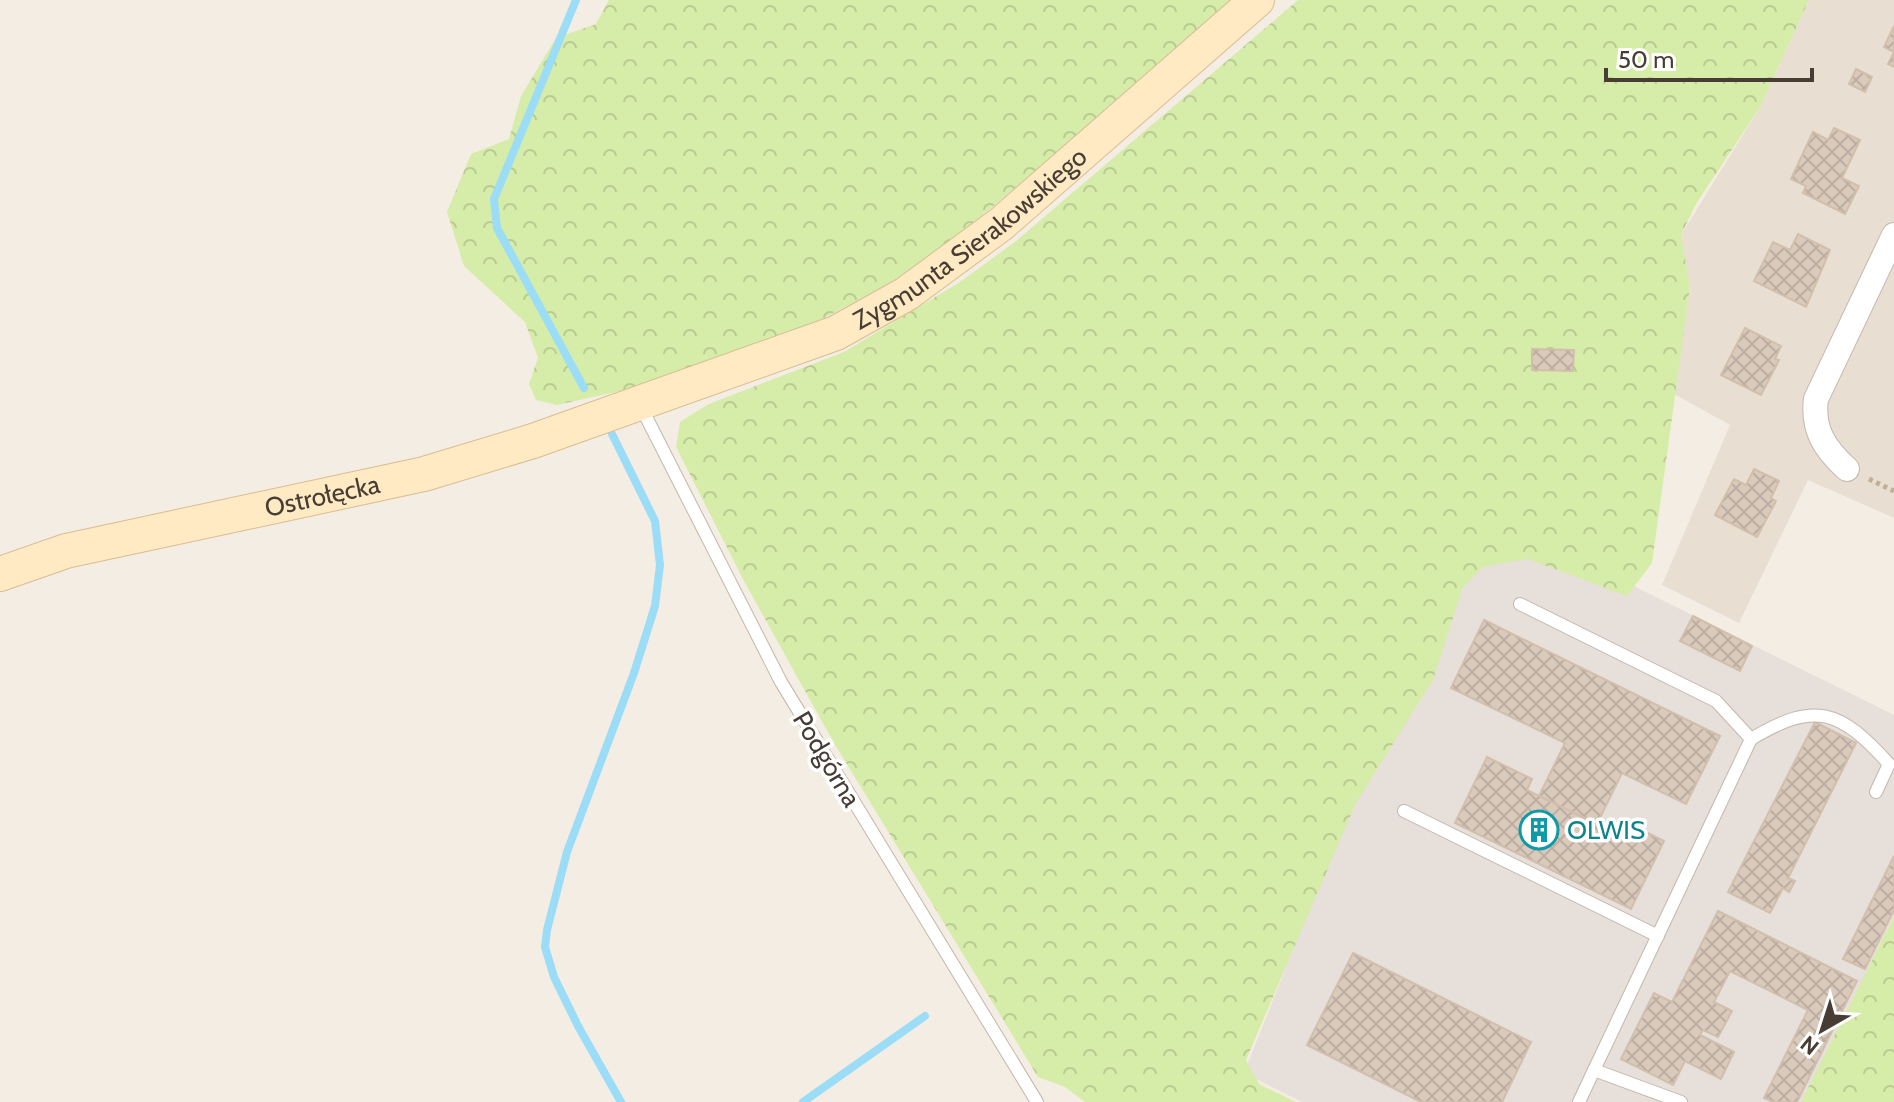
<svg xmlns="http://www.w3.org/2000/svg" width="1894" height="1102" font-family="Cabin,sans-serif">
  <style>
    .residential { fill: #e8dfd2 }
    .industrial { fill: #e6dfda }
    .forest { fill: url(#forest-crowns) }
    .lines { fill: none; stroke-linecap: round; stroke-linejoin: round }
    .stream { stroke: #9bdcf7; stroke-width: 8 }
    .building { fill: url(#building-cross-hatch); stroke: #d2bfab; stroke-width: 2 }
    .lane-casing { stroke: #c3b7a9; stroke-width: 14 }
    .street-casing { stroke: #c3b7a9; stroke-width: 26 }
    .secondary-casing { stroke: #d8bd90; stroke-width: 36 }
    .path { stroke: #c3ae96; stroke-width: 5; stroke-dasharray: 4 4; stroke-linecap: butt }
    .lane { stroke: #fff; stroke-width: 12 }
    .street { stroke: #fff; stroke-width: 24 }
    .secondary { stroke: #ffeac3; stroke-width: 34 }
    .labels { text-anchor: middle; stroke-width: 7; stroke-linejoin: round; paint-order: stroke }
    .street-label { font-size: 26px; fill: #473d34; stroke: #fff }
    .culture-label { font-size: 26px; fill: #0d838f; stroke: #fff; text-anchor: start }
  </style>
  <defs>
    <pattern id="forest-crowns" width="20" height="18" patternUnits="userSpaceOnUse" patternTransform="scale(2)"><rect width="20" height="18" fill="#d6eca9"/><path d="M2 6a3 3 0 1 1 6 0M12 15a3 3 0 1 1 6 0" fill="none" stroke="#b9cb92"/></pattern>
    <pattern id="building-cross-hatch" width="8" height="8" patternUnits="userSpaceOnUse" patternTransform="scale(2)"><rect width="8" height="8" fill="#dacabc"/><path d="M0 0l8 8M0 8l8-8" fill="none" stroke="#bcaea2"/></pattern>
  </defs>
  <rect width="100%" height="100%" fill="#f4ede4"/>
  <!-- residential -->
  <polygon class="residential" points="1809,0 1894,0 1894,518 1808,480 1739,623 1662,585 1730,425 1674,394 1690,287 1681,235 1760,107"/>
  <!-- industrial -->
  <polygon class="industrial" points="1470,505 1894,715 1894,934 1816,1102 1302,1102 1244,1073"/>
  <!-- forest -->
  <g class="forest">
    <polygon points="609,0 1240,0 961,233 902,277 824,318 722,359 620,391 557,405 536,400 529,384 538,358 525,322 464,266 447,212 471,154 509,139 521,96 556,38 596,24"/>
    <polygon points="1298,0 1809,0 1760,107 1696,204 1681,235 1690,287 1652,563 1627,596 1528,559 1483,567 1463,587 1433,680 1356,803 1246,1060 1259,1084 1296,1102 1085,1102 1065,1087 1038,1077 834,743 744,581 676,447 680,422 709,404 844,352 960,282 1016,241"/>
    <polygon points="1894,917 1894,1102 1802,1102 1802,1100"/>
  </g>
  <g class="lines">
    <!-- stream -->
    <g class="stream">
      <polyline points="576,0 494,199 497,228 584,388"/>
      <polyline points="612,434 655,521 660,565 655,606 634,673 567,852 547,930 545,947 554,977 578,1026 621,1102"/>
      <polyline points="803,1102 925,1016"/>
    </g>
  </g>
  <!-- building -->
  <g class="building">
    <polygon points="1894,26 1894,67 1888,64 1894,52 1884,47"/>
    <polygon points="1856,69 1872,77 1865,92 1849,84"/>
    <polygon points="1834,128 1860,140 1842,178 1859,186 1845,214 1803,193 1806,186 1791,179 1813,132 1828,140"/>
    <polygon points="1798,234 1830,250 1806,307 1754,281 1773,242 1790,250"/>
    <polygon points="1745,328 1781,346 1775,359 1779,360 1761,395 1721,375"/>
    <polygon points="1532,349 1574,350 1573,371 1532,370"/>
    <polygon points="1754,469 1779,481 1771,498 1776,501 1757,537 1715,515 1734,479 1746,485"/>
    <polygon points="1693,616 1752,646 1740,671 1680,641"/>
    <polygon points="1484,620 1720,736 1686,804 1622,773 1597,824 1539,796 1565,743 1451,688"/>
    <polygon points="1815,722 1856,743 1788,878 1795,881 1789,892 1783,888 1770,913 1728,892"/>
    <polygon points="1487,757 1532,779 1527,790 1620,836 1626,822 1664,841 1631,909 1455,823"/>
    <polygon points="1894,856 1894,910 1865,969 1843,959"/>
    <polygon points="1718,911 1857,981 1797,1102 1773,1102 1764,1098 1808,1010 1730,971 1714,1002 1732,1011 1718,1037 1703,1030 1700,1035 1734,1052 1721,1079 1685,1061 1673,1085 1621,1059 1654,993 1672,1002"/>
    <polygon points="1353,953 1531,1042 1502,1102 1421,1102 1307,1045"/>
  </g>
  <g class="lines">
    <defs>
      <g id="lane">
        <polyline points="641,407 781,682 1037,1102"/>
        <polyline points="1520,604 1716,701 1751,739 1594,1070"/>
        <path d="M1751,739C1816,700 1840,710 1889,764L1876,792"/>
        <polyline points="1404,811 1658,936"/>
        <polyline points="1579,1102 1594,1070 1681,1102"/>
      </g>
      <path id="street" d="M1847,469C1825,449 1812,430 1816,399L1894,235"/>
      <g id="secondary">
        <path id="s1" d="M0,574L66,551L424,474L533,441L836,333L906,294L1001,224L1257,0"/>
      </g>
    </defs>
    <!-- lane casing -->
    <use href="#lane" class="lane-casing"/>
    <!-- street casing -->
    <use href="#street" class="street-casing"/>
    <!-- secondary casing -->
    <use href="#secondary" class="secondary-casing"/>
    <!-- path -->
    <polyline class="path" points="1869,479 1894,491"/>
    <!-- lane -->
    <use href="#lane" class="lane"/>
    <!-- street -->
    <use href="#street" class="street"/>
    <!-- secondary -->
    <use href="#secondary" class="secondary"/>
  </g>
  <!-- icons -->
  <defs>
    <symbol id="building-ring" viewBox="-11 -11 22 22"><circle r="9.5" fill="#fff" stroke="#0f9aa8" stroke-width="1.5"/><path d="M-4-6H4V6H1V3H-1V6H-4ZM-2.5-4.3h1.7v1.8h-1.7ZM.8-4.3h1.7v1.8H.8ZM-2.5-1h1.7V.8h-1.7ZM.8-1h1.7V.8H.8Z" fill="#0f9aa8"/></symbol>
  </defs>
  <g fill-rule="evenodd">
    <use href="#building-ring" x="1517" y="808" width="44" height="44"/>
  </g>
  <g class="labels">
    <!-- street labels -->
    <g class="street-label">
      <text dy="9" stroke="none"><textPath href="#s1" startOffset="1036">Zygmunta Sierakowskiego</textPath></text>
      <text dy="9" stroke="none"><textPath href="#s1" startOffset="332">Ostrołęcka</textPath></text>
      <text transform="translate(827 759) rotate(59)" y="9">Podgórna</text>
    </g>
    <!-- culture labels -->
    <g class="culture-label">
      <text x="1567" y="839">OLWIS</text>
    </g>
  </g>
  <!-- north arrow -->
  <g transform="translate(1822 1030) rotate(219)" stroke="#ffffff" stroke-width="6" paint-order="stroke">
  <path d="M0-6L14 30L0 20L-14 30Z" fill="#473d34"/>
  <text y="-12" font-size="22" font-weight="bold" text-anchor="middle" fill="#473d34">N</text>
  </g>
  <!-- scale -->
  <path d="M1606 68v12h206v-12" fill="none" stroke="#473d34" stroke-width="4"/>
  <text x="1618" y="68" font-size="24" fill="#473d34" stroke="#ffffff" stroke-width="6" paint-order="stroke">50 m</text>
</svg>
